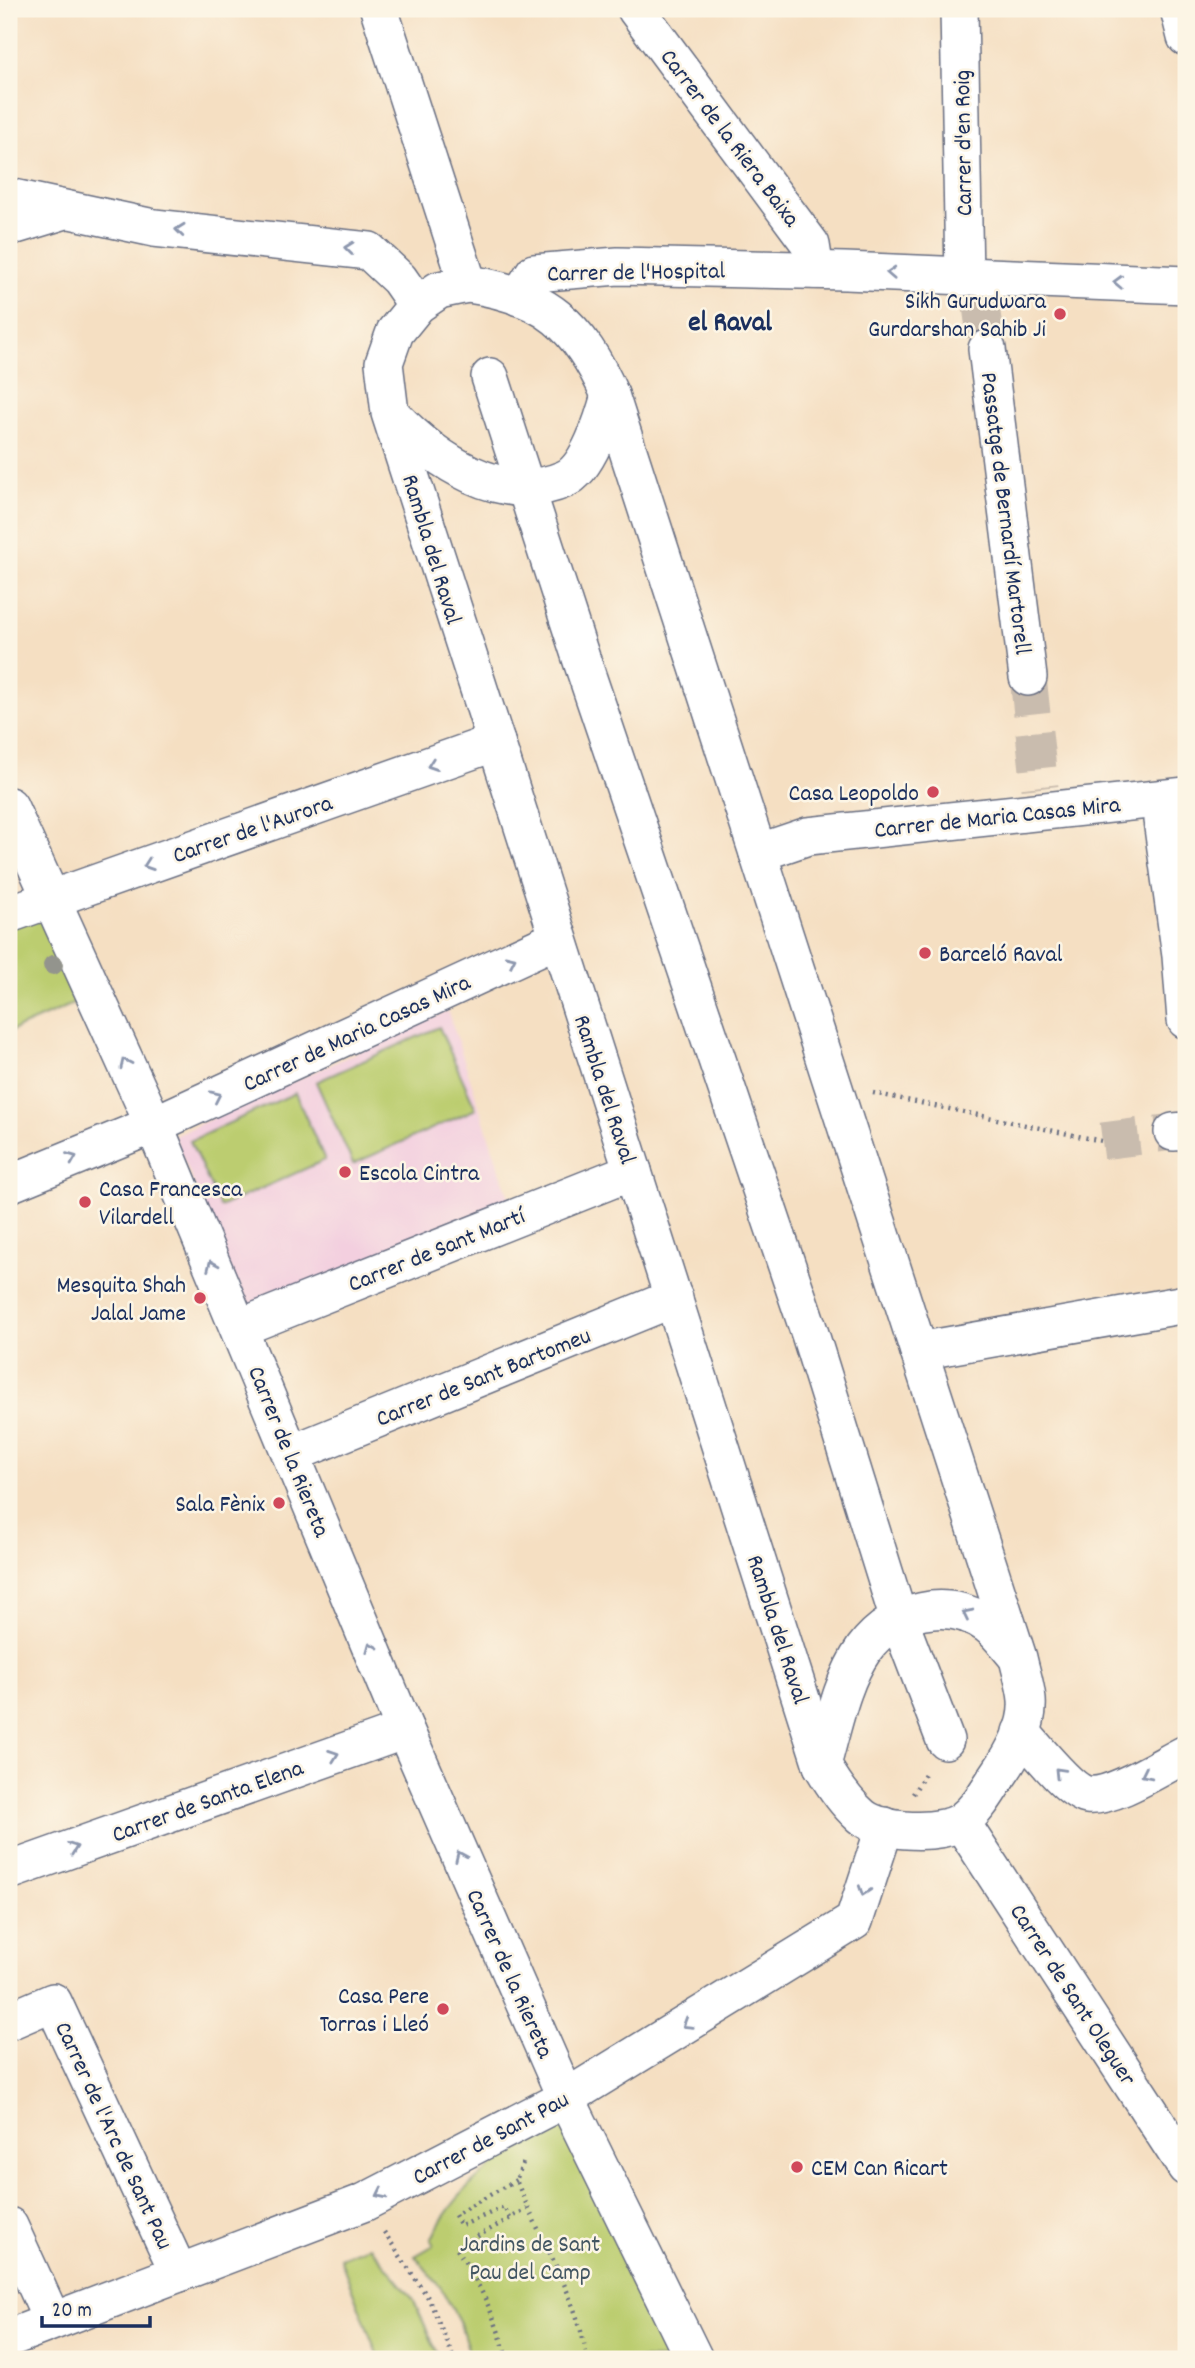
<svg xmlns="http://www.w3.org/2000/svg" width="1195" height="2368" font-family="Dekko,sans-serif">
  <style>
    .built { fill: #f3cfdf }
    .green { fill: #bccd70; stroke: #6c7e67; stroke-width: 2 }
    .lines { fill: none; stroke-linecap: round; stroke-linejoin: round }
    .minor-tunnel { stroke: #c9bcae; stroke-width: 37; stroke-dasharray: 37 18; stroke-linecap: butt }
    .minor-casing { stroke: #676d81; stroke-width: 40 }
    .path { stroke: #676d81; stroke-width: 4.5; stroke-dasharray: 2 5; stroke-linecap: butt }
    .minor { stroke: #fff; stroke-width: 37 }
    .tree { fill: #93948d }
    .oneway { stroke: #8d97ae }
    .poi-dot { fill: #d1495b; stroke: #fcf5e5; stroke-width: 2.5 }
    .labels { text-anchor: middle; stroke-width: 5; stroke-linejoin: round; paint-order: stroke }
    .street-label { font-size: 24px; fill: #1b2f5e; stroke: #fcf5e5 }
    .poi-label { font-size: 24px; fill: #1b2f5e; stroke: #fcf5e5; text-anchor: end }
    .park-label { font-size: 24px; fill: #435662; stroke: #fcf5e5 }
    .quarter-label { font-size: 28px; font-weight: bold; fill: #1b2f5e; stroke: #fcf5e5 }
  </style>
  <rect width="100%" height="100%" fill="#fcf5e5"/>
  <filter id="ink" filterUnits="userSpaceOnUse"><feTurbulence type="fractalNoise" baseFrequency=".0143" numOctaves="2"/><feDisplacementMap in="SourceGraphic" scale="14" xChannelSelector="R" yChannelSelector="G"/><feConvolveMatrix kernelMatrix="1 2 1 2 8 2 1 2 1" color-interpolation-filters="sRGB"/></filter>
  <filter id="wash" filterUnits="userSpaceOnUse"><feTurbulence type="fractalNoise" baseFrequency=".00686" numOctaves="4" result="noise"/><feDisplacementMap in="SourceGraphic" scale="28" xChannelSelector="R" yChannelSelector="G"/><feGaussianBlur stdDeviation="1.57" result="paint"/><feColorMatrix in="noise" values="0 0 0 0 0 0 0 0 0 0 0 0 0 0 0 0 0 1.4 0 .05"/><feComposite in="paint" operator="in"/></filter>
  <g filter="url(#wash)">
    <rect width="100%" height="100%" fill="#f5dfc2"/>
    <!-- built -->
    <polygon class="built" points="448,1011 512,1207 246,1308 174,1136"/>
    <!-- green -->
    <g class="green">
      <polygon points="40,914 80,1001 9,1032 9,925"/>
      <polygon points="439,1027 476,1109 353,1164 316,1082"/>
      <polygon points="295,1093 325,1160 220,1207 190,1141"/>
      <path d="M567,2114L679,2359H471L460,2323L441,2288L415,2256L434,2245L431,2240C459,2179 514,2151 567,2114Z"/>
      <polygon points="370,2246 413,2299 440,2359 379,2359 340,2258"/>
    </g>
  </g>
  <g filter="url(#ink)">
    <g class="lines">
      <!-- minor-tunnel -->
      <g class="minor-tunnel">
        <polyline points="980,299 987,349"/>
        <polyline points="1028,677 1040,788"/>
        <polyline points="1102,1141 1173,1132"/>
      </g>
      <defs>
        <g id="minor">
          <polyline points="379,9 468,284"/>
          <polyline points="636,9 811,245 815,270"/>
          <polyline points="959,9 964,277"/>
          <polyline points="1179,9 1186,37"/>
          <polyline points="9,197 154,228 369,251 399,279 417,305"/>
          <polyline points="9,227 65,210"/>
          <path d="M468,284C546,295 579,325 610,395L1018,1658C1021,1672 1026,1686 1027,1700C1029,1725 1013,1754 999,1774C988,1790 979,1808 963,1820C943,1836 880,1833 861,1816C845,1802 833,1784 822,1765L496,742L390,413L384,363L395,332L417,305L439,290Z"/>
          <polyline points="519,297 534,273 618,266 845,271 1186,285"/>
          <polyline points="987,349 1028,677"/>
          <polyline points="490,377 582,661 810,1334 899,1620 945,1740"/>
          <path d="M393,416C434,459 502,507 565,479C588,469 604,418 610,395"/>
          <polyline points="9,806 154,1125 405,1730 566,2098 694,2359"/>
          <polyline points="1162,820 1181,956 1186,1020"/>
          <polyline points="758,853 808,836 1186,796"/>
          <polyline points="9,914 496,742"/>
          <polyline points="1173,1132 1186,1131"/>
          <polyline points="9,1184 160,1122 557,939"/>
          <polyline points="239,1328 633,1171"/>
          <polyline points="919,1351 1186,1304"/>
          <polyline points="291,1454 674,1298"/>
          <path d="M1021,1732C1034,1746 1069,1791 1087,1795C1112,1799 1163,1765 1186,1754"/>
          <path d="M822,1765C833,1727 841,1682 864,1649C892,1610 949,1596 988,1625C998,1632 1006,1644 1014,1653"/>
          <polyline points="961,1822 1186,2167"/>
          <polyline points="9,1871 405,1730"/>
          <polyline points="9,2021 53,2002 179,2273"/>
          <polyline points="9,2226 52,2320"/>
          <polyline points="9,2338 365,2202 566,2098 854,1921 885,1826"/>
        </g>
      </defs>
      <!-- minor casing -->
      <use href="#minor" class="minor-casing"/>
      <!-- path -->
      <g class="path">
        <polyline points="873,1093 1102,1141"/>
        <polyline points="913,1794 926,1772"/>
        <path d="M523,2163L516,2180C540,2240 577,2294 587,2359"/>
        <polyline points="510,2218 504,2207 461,2226 455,2215 516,2180"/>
        <polyline points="384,2232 429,2299 454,2359"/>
        <path d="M507,2359C496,2319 480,2283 456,2248L527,2209"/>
      </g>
      <!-- minor -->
      <use href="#minor" class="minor"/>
    </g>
    <!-- trees -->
    <circle class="tree" cx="53" cy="965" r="10"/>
    <!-- one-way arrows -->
    <defs><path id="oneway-chevron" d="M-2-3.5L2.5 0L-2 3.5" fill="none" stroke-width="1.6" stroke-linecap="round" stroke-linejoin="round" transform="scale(1.75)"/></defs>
    <g class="oneway">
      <use href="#oneway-chevron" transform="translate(180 230) rotate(-174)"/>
      <use href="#oneway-chevron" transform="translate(349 248) rotate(-174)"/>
      <use href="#oneway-chevron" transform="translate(891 273) rotate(-177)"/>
      <use href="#oneway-chevron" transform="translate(1118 282) rotate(-178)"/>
      <use href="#oneway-chevron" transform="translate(432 765) rotate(161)"/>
      <use href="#oneway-chevron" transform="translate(148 865) rotate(161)"/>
      <use href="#oneway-chevron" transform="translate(511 960) rotate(-25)"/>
      <use href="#oneway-chevron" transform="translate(125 1063) rotate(-115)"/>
      <use href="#oneway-chevron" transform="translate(216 1096) rotate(-25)"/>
      <use href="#oneway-chevron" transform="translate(72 1158) rotate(-22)"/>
      <use href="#oneway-chevron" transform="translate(212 1265) rotate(-113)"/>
      <use href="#oneway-chevron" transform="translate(967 1614) rotate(-154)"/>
      <use href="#oneway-chevron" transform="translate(371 1647) rotate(-112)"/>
      <use href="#oneway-chevron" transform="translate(334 1755) rotate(-20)"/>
      <use href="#oneway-chevron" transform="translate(1059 1772) rotate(-134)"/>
      <use href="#oneway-chevron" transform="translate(1146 1774) rotate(154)"/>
      <use href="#oneway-chevron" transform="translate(73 1848) rotate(-20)"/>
      <use href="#oneway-chevron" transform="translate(460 1856) rotate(-114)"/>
      <use href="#oneway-chevron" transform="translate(864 1891) rotate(108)"/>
      <use href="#oneway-chevron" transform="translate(687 2024) rotate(148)"/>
      <use href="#oneway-chevron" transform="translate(381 2194) rotate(154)"/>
    </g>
  </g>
  <!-- markers -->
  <g class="poi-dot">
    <circle cx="1060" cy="314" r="7"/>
    <circle cx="933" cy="792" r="7"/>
    <circle cx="925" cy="953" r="7"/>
    <circle cx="345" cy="1172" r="7"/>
    <circle cx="85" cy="1202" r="7"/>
    <circle cx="200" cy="1298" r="7"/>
    <circle cx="279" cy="1503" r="7"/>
    <circle cx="443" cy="2009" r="7"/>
    <circle cx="797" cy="2167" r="7"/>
  </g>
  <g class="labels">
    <!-- street labels -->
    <g class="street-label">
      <text transform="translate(731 137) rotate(53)" y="8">Carrer de la Riera Baixa</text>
      <text transform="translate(962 143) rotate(-91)" y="8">Carrer d'en Roig</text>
      <text transform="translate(636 271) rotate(-1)" y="8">Carrer de l'Hospital</text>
      <text transform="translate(1007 513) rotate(83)" y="8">Passatge de Bernardí Martorell</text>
      <text transform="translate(433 549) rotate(73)" y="8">Rambla del Raval</text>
      <text transform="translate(997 816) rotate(-6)" y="8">Carrer de Maria Casas Mira</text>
      <text transform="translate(252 828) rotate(-19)" y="8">Carrer de l'Aurora</text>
      <text transform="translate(356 1032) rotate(-25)" y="8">Carrer de Maria Casas Mira</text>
      <text transform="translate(606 1089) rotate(72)" y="8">Rambla del Raval</text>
      <text transform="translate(436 1249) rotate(-22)" y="8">Carrer de Sant Martí</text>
      <text transform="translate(483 1376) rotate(-22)" y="8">Carrer de Sant Bartomeu</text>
      <text transform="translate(290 1451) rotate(68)" y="8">Carrer de la Riereta</text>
      <text transform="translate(779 1629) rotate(72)" y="8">Rambla del Raval</text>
      <text transform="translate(207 1800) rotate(-20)" y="8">Carrer de Santa Elena</text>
      <text transform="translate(511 1973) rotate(66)" y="8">Carrer de la Riereta</text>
      <text transform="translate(1074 1994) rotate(57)" y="8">Carrer de Sant Oleguer</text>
      <text transform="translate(115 2135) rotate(65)" y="8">Carrer de l'Arc de Sant Pau</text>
      <text transform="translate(490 2137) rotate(-28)" y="8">Carrer de Sant Pau</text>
    </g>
    <!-- poi labels -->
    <g class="poi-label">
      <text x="1046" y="308">Sikh Gurudwara<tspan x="1046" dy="28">Gurdarshan Sahib Ji</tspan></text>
      <text x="919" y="800">Casa Leopoldo</text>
      <text x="939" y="961" text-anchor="start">Barceló Raval</text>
      <text x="359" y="1180" text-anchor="start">Escola Cintra</text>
      <text x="99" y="1196" text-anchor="start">Casa Francesca<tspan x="99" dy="28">Vilardell</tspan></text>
      <text x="186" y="1292">Mesquita Shah<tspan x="186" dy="28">Jalal Jame</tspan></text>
      <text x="265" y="1511">Sala Fènix</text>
      <text x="429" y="2003">Casa Pere<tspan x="429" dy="28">Torras i Lleó</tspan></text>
      <text x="811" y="2175" text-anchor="start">CEM Can Ricart</text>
    </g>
    <!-- park labels -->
    <g class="park-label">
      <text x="530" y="2251">Jardins de Sant<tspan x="530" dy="28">Pau del Camp</tspan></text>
    </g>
    <!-- quarter labels -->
    <g class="quarter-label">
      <text x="730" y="330">el Raval</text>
    </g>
  </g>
  <!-- margin -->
  <rect width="1195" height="2368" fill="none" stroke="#fcf5e5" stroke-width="35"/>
  <!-- scale -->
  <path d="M42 2316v10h108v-10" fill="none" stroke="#1b2f5e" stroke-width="3.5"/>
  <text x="52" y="2316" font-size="21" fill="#1b2f5e" stroke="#fcf5e5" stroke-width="5" paint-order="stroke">20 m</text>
</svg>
